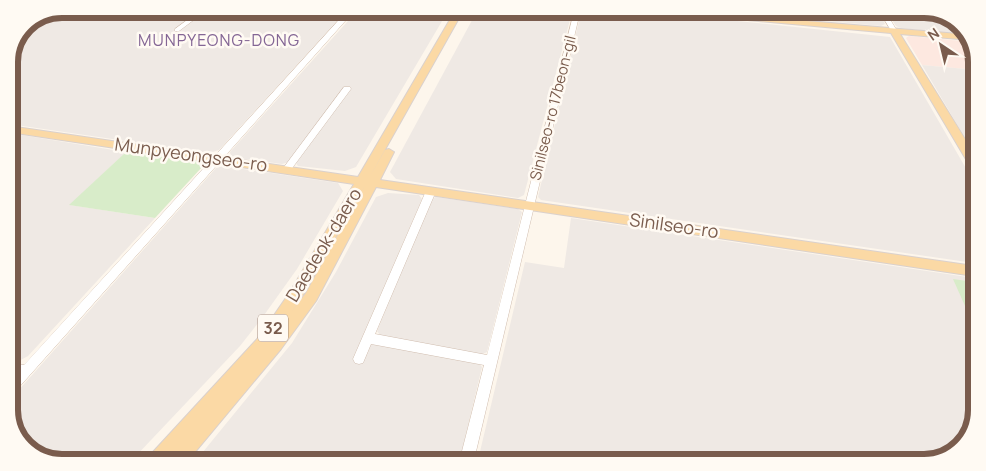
<svg xmlns="http://www.w3.org/2000/svg" width="986" height="471" font-family="Manrope,sans-serif">
  <style>
    .commercial { fill: #fde8e0 }
    .industrial { fill: #efe9e4 }
    .green { fill: #d8ecc9 }
    .lines { fill: none; stroke-linecap: round; stroke-linejoin: round }
    .minor-casing { stroke: #d1beb0; stroke-width: 1 }
    .major-casing { stroke: #dad1cd; stroke-width: 2 }
    .minor { fill: #fff; fill-rule: evenodd }
    .major { fill: #fbd9a5; fill-rule: evenodd }
    .labels { text-anchor: middle; stroke-width: 5; stroke-linejoin: round; paint-order: stroke }
    .far-street-label { font-size: 15px; fill: #7a5c4d; stroke: #fffaf3 }
    .far-quarter-label { font-size: 16px; letter-spacing: 1px; fill: #846695; stroke: #fffaf3 }
    .shield { fill: #fffaf3; stroke: #a28b7f; stroke-width: 1 }
    .shield-label { font-size: 16px; font-weight: bold; fill: #7a5c4d }
    .street-label { font-size: 18px; fill: #7a5c4d; stroke: #fffaf3 }
    .rim { fill: none; stroke: #7a5c4d; stroke-width: 6 }
  </style>
  <rect width="100%" height="100%" fill="#fdf6ec"/>
  <!-- commercial -->
  <polygon class="commercial" points="909,36 972,42 977,58 977,70 922,65 906,38"/>
  <!-- industrial -->
  <g class="industrial">
    <polygon points="61,9 201,10 174,30 178,31 206,10 347,10 219,150 209,153 9,124 9,58 24,24"/>
    <polygon points="357,11 448,11 356,167 345,171 298,166 296,163 350,89 289,162 282,164 231,157 230,152"/>
    <polygon points="477,11 572,12 524,195 518,198 396,179 390,172"/>
    <polygon points="581,12 651,12 890,37 975,184 974,263 541,200 538,197"/>
    <polygon points="739,13 880,14 885,24 881,26"/>
    <polygon points="888,14 948,14 969,35 901,28 896,26"/>
    <polygon points="922,65 977,70 976,155 958,126"/>
    <polygon points="9,133 126,152 70,205 155,218 28,356 17,362 9,359"/>
    <polygon points="223,166 338,183 343,191 297,269 262,318 240,346 134,458 38,457 18,439 9,414 9,401 216,168"/>
    <polygon points="388,193 419,195 422,199 353,359 363,361 370,346 375,343 479,363 482,367 460,459 198,458 292,343 336,272 376,197"/>
    <polygon points="436,197 518,209 522,212 487,352 480,355 380,335 377,331 431,199"/>
    <polygon points="571,218 974,278 972,433 954,454 925,462 478,460 525,262 564,268"/>
  </g>
  <!-- green -->
  <g class="green">
    <polygon points="126,152 200,162 202,167 155,218 69,205"/>
    <polygon points="953,279 974,282 973,324"/>
  </g>
  <g class="lines">
    <defs>
      <g id="minor">
        <polygon points="201,10 207,10 179,31 175,31 175,29"/>
        <polygon points="348,10 355,10 13,394 9,396 9,381 15,375 9,373 9,363 24,365"/>
        <polygon points="574,12 580,12 474,460 460,459 484,365 371,344 363,363 359,364 355,363 353,359 426,191 431,188 436,191 375,334 487,355"/>
        <polygon points="881,14 887,14 897,31 896,32 892,32"/>
        <polygon points="344,87 350,87 351,89 290,171 284,171 283,169 284,167"/>
      </g>
      <g id="major">
        <path d="M455,11H463L369,178L385,150L389,149L394,152L380,180L974,266V276L376,187L316,301L281,349L190,458H151L153,452L259,337L290,292L354,184L9,132V126L358,177ZM365,185L306,293L292,311L300,300Z"/>
        <polygon points="688,12 714,13 970,35 971,40 900,34 976,157 976,169 970,166 891,33 692,15"/>
      </g>
    </defs>
    <!-- minor casing -->
    <use href="#minor" class="minor-casing"/>
    <!-- major casing -->
    <use href="#major" class="major-casing"/>
    <!-- minor -->
    <use href="#minor" class="minor"/>
    <!-- major -->
    <use href="#major" class="major"/>
  </g>
  <g class="labels">
    <!-- far-street labels -->
    <g class="far-street-label">
      <text transform="translate(553 108) rotate(-76)" y="5">Sinilseo-ro 17beon-gil</text>
    </g>
    <!-- far-quarter labels -->
    <g class="far-quarter-label">
      <text x="219" y="46">MUNPYEONG-DONG</text>
    </g>
    <!-- shield labels -->
    <rect class="shield" x="258" y="314.5" width="30" height="27" rx="4"/>
    <g class="shield-label">
      <text x="273" y="334">32</text>
    </g>
    <!-- street labels -->
    <g class="street-label">
      <text transform="translate(191 155) rotate(8)" y="6">Munpyeongseo-ro</text>
      <text transform="translate(674 226) rotate(8)" y="6">Sinilseo-ro</text>
      <text transform="translate(324 245) rotate(-59)" y="6">Daedeok-daero</text>
    </g>
  </g>
  <!-- crop -->
  <path d="M0 0H986V471H0ZM62 18H924A44 44 0 0 1 968 62V410A44 44 0 0 1 924 454H62A44 44 0 0 1 18 410V62A44 44 0 0 1 62 18Z" fill="#fffaf3" fill-rule="evenodd"/>
  <path class="rim" d="M62 18H924A44 44 0 0 1 968 62V410A44 44 0 0 1 924 454H62A44 44 0 0 1 18 410V62A44 44 0 0 1 62 18Z"/>
  <!-- north arrow -->
  <g transform="translate(941 45) rotate(325)" stroke="#fffaf3" stroke-width="4" paint-order="stroke">
  <path d="M0-4L9 19L0 12L-9 19Z" fill="#7a5c4d"/>
  <text y="-8" font-size="14" font-weight="bold" text-anchor="middle" fill="#7a5c4d">N</text>
  </g>
</svg>
